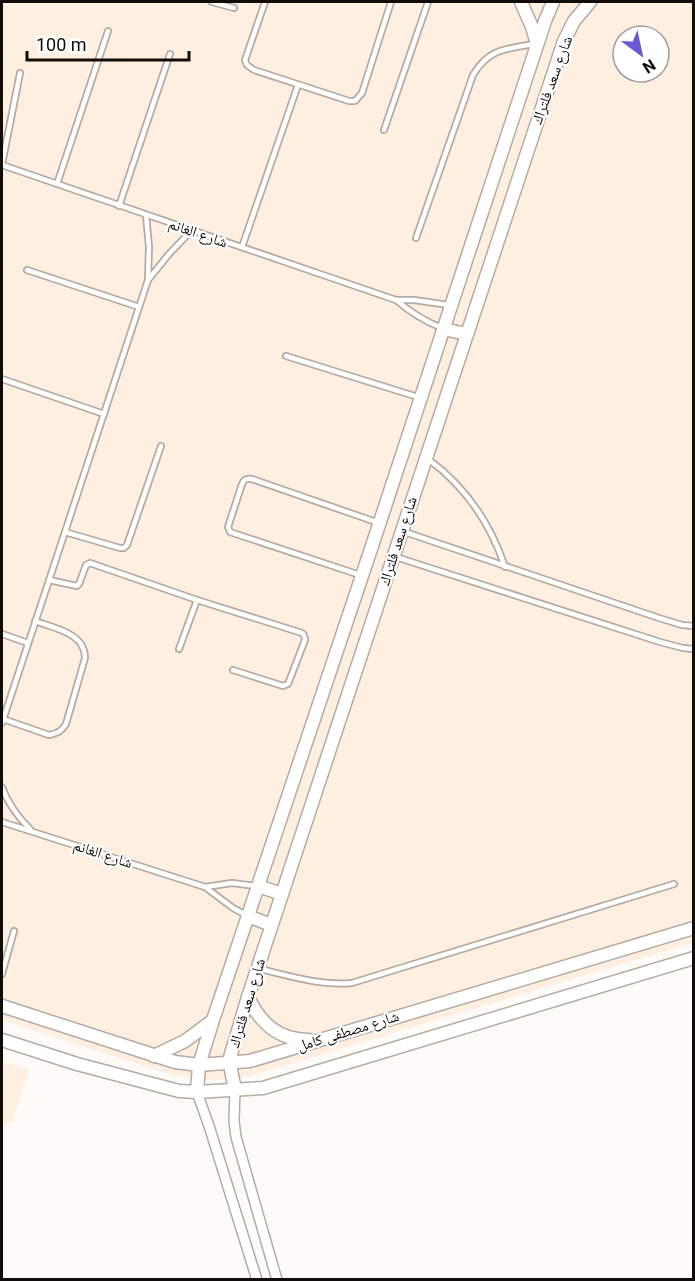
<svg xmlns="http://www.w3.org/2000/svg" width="695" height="1281" font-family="Roboto,'Noto Naskh Arabic',sans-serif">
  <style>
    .built { fill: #feefe1; fill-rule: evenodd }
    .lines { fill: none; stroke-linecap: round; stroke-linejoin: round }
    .service-casing { stroke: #b4aba3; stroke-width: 8 }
    .minor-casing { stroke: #b4aba3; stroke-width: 12 }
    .tertiary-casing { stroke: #b4aba3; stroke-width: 15 }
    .service { stroke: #fff; stroke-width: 4.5 }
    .minor { stroke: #fff; stroke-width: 9 }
    .tertiary { stroke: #fff; stroke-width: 12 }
    .labels { text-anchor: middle; stroke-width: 4.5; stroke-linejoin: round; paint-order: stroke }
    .street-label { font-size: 15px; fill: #0f0c0a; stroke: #fff }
  </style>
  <rect width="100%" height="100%" fill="#fefaf7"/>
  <!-- built -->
  <g class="built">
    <path d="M2,2H693V943L247,1077L204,1081L168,1074L2,1020ZM623,36H659V72H623Z"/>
    <polygon points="2,1061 29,1070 12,1121 2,1126"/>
  </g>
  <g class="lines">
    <defs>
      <g id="service">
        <polyline points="212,2 234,8"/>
        <polyline points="265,2 245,60 247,65 254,70 349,101 355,101 362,93 391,2"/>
        <polyline points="384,130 428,2"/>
        <polyline points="2,164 20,73"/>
        <polyline points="2,165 396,300 414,300 449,305"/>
        <polyline points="57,184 108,31"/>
        <polyline points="119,206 170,54"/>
        <path d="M416,238L473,75C489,48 507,49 534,44"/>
        <polyline points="242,247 298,85"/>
        <polyline points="27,270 139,307"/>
        <polyline points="148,280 169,254 192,230"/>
        <path d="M396,300C410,312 424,321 442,328"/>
        <polyline points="286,356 421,398"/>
        <polyline points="2,379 104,414"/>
        <path d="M428,459C466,487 490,522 505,567"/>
        <polyline points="402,531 659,618 682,625 694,626"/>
        <polyline points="65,532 120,548 124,548 127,545 161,446"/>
        <polyline points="396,557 660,642 683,648 694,649"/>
        <path d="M360,575L230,532L228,527L242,484C244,479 247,478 252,479L379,523"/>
        <polyline points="49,580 77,586 79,584 86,565 90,563 197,600 302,633 304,635 305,640 288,684 283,686 233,670"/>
        <polyline points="2,634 28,643"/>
        <polyline points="179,649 197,600"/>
        <path d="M3,719L49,735C58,733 62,731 66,724L85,658C85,655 85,652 83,648C77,632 51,627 35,621"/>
        <polyline points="2,723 148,280 149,247 146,215"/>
        <path d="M2,787C8,804 18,817 30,829"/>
        <polyline points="2,822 205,887 233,908 246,915"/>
        <polyline points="205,887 232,883 256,886"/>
        <path d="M260,969C290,976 321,986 352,983L674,884"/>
        <polyline points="2,974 14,931"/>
      </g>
      <g id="minor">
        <polyline points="235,1089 234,1121 236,1137 277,1280"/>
        <polyline points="197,1092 210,1129 257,1280"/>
      </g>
      <g id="tertiary">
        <polyline points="521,2 532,27 537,44"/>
        <polyline points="443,329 467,334"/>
        <polyline points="258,886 282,894"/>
        <polyline points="248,916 271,925"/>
        <path d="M248,997C260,1023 278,1040 309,1040"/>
        <polyline points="2,1006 175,1062 199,1065 250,1061 694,928"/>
        <polyline points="2,1040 77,1064 179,1091 197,1092 263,1088 694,958"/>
        <polyline points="154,1056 185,1041 212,1021"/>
        <polyline points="235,1089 229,1061 248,997 564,41 574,21 590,2"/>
        <polyline points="197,1092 199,1065 213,1020 371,549 545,21 553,2"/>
      </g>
    </defs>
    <!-- service casing -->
    <use href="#service" class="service-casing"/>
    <!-- minor casing -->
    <use href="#minor" class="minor-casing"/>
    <!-- tertiary casing -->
    <use href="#tertiary" class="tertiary-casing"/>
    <!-- service -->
    <use href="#service" class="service"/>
    <!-- minor -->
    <use href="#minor" class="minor"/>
    <!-- tertiary -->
    <use href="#tertiary" class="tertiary"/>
  </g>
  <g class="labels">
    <!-- street labels -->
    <g class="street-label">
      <text transform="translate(552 80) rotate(-70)" y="5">شارع سعد فلتراك</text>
      <text transform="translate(198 233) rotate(19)" y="5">شارع الغانم</text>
      <text transform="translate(398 541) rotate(-72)" y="5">شارع سعد فلتراك</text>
      <text transform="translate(103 854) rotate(18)" y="5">شارع الغانم</text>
      <text transform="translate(247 1003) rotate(-73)" y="5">شارع سعد فلتراك</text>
      <text transform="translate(348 1031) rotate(-17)" y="5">شارع مصطفى كامل</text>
    </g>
  </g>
  <!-- border -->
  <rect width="695" height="1281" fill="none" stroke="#0f0c0a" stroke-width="6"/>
  <!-- north arrow -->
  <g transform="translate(641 54) rotate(147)"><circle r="28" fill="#ffffff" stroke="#9f9e9d" stroke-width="1.5"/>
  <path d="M0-4.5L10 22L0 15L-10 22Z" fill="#695ad4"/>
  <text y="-9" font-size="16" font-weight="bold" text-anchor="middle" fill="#0f0c0a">N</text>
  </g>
  <!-- scale -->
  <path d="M27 51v9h162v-9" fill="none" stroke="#0f0c0a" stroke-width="3"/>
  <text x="36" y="51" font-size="18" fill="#0f0c0a" stroke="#ffffff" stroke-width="4.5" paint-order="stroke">100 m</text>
</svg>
